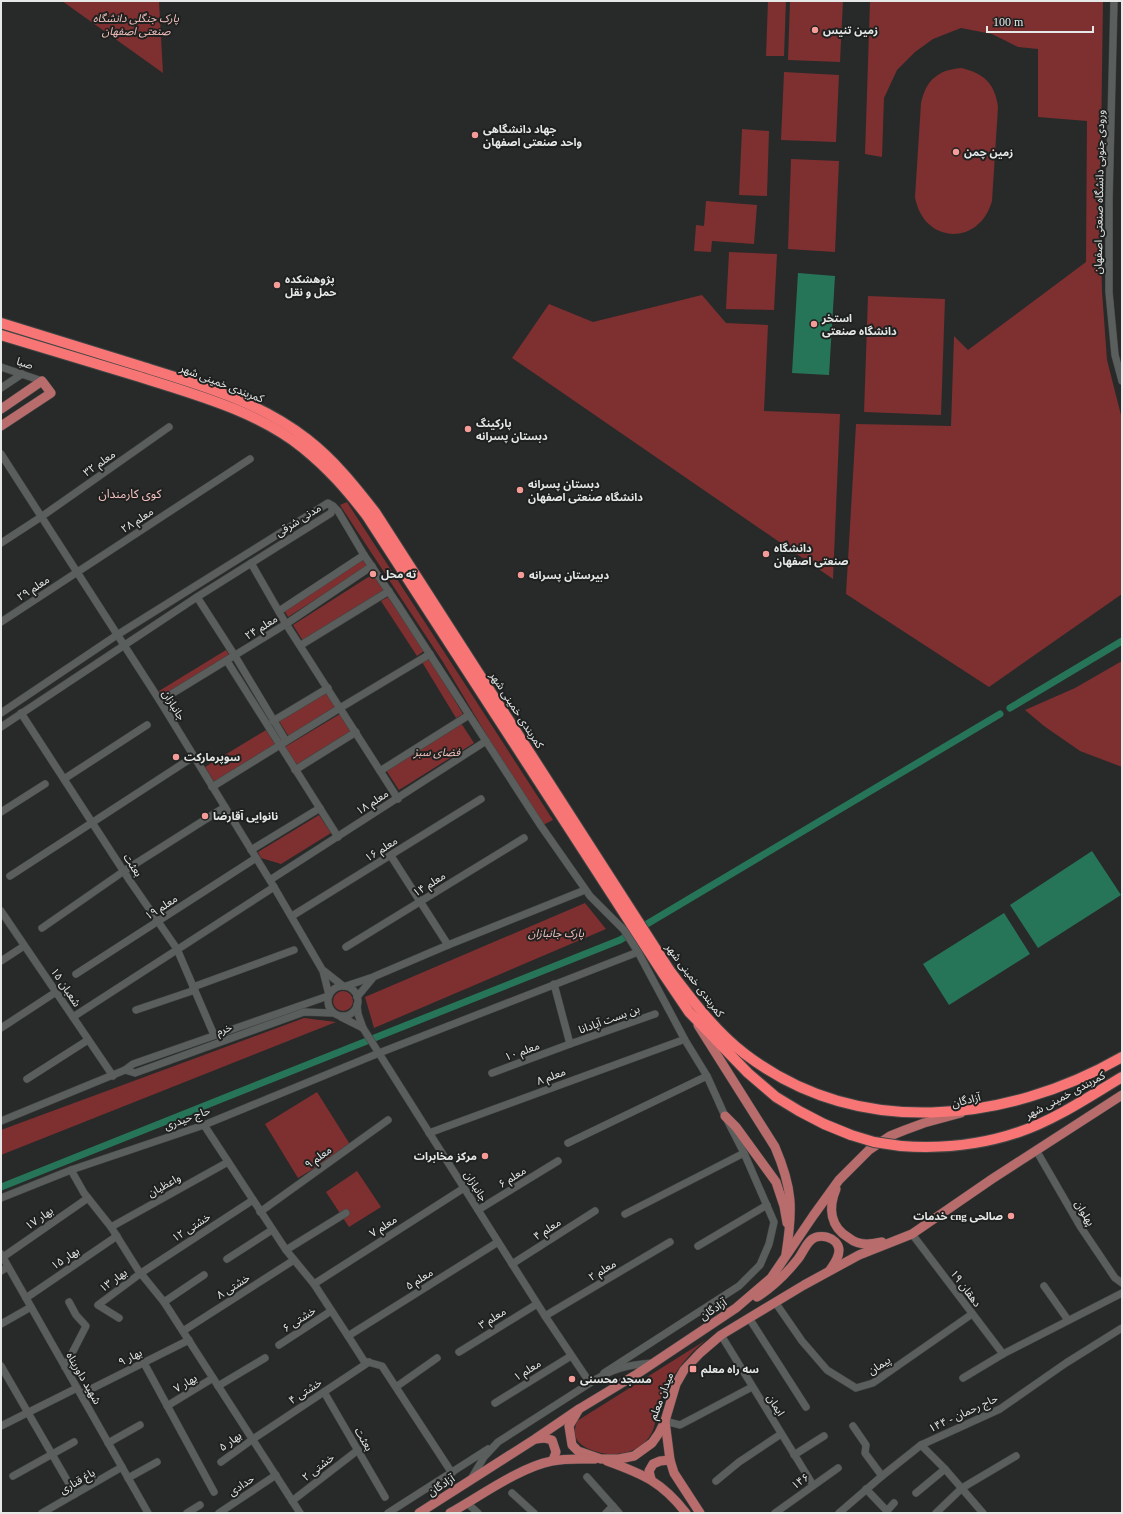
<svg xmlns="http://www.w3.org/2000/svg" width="1123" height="1514" font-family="'Times New Roman','Noto Sans Arabic',serif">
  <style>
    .green { fill: #7e2f30 }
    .water { fill: #277558 }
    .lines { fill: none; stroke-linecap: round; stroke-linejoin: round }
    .canal { stroke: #277558; stroke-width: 7 }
    .minor-casing { stroke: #434645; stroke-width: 8 }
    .major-casing { stroke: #434645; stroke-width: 10 }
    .highway-casing { stroke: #434645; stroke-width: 12 }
    .minor { stroke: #5a5e5c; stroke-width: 7 }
    .major { stroke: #b86c6b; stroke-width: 9 }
    .highway { stroke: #f77675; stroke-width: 10 }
    .highway-bridge-casing { stroke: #434645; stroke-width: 12; stroke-linecap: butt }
    .highway-bridge { stroke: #f77675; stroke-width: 10 }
    .poi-dot { fill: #f59b98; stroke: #1e211f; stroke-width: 1.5 }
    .labels { text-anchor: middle; stroke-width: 4; stroke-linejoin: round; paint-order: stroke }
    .park-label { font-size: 11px; font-style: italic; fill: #f5c3c0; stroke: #1e211f }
    .poi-label { font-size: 11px; font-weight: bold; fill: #e5e8e7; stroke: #1e211f; text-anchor: start }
    .street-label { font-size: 11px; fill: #e5e8e7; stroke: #1e211f }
    .neighbourhood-label { font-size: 12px; fill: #f7c3c0; stroke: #1e211f }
  </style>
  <rect width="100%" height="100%" fill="#272a29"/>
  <!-- green -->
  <g class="green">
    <polygon points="62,1 159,1 163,73"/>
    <polygon points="768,1 786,1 784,56 766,56"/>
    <polygon points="790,1 843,1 840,62 788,60"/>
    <polygon points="870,1 1103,1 1100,213 1102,291 1107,360 1122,419 1122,594 989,687 846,594 856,424 951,426 954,336 968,350 1086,262 1087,121 1038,117 1038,49 1018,47 992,34 961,28 933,39 915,52 897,70 884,98 882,157 865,154"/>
    <path d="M961,68C984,73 995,84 998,107L992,201C979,247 923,244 915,197L921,103C926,80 938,70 961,68Z"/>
    <polygon points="784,72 839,75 836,142 781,140"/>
    <polygon points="742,129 769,131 767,196 739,195"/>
    <polygon points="791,159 839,161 835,252 788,249"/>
    <polygon points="706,201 757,205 754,244 712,241 711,252 694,251 696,225 704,226"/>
    <polygon points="729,252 777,254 774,310 726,309"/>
    <polygon points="702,295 726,323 768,325 764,411 840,414 833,579 512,358 549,304 593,322"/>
    <polygon points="868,296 945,299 941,415 864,412"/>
    <polygon points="347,502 553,820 541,826 443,662 340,505"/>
    <polygon points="364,559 368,566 288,617 284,610"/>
    <polygon points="373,574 384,590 303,641 293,625"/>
    <polygon points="388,597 424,651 417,656 381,601"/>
    <polygon points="226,650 230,656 162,697 159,691"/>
    <polygon points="429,658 463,714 456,718 422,662"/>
    <polygon points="1122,661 1122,767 1080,751 1044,726 1025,710 1075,688"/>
    <polygon points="327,691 337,707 289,737 279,721"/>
    <polygon points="340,714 351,731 296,765 285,747"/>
    <polygon points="461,723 474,743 399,790 386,770"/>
    <polygon points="266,730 276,746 215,783 205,767"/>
    <polygon points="319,815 331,833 281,864 261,858 258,852"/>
    <polygon points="585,903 606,929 374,1028 365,997"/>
    <circle cx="343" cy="1001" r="10"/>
    <polygon points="304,1018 336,1022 1,1155 1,1130"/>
    <polygon points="317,1092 351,1146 298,1178 265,1124"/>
    <polygon points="357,1171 381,1207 349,1227 326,1192"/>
    <path d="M706,1340C687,1355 674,1373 663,1394C657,1405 657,1420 653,1430C642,1456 608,1460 585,1447C574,1441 573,1432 577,1421Z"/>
  </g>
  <!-- water -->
  <g class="water">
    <polygon points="798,273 835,276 829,375 792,373"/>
    <polygon points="1092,851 1121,895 1038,948 1010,905"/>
    <polygon points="1004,913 1030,954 949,1005 923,964"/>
  </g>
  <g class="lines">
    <!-- canal -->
    <g class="canal">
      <polyline points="1010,708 1122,641"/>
      <polyline points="1,1187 620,940 1000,714"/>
    </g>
    <defs>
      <g id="minor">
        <polyline points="1114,1 1109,200 1109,292 1115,355 1122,381"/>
        <polyline points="1,367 42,381"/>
        <polyline points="1,388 22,374"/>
        <polyline points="1,454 160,701 274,887 323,971 329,995"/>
        <polyline points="333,506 338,511 364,555 396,602 541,826 590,896 624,930 638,952 685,1040 707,1076 725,1116 744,1153 774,1222 769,1244 760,1265 739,1286 604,1373"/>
        <polyline points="1,543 41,517 169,427"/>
        <polyline points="251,563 286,624 398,799"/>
        <polyline points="197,597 235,656 286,741"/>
        <polyline points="279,611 364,555"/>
        <polyline points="1,622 250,459"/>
        <polyline points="301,645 389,591"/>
        <polyline points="227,661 338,837"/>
        <polyline points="160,701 286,624 372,566"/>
        <polyline points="1,713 117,635 328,503 333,506 331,513 197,597 1,727"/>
        <polyline points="21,713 130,881 177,949 214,1035"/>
        <polyline points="273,721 328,688"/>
        <polyline points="295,770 356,732"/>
        <polyline points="380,771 469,715"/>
        <polyline points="64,779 147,725"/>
        <polyline points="212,787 340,708 430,654"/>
        <polyline points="1,812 45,784"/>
        <polyline points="251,850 320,808"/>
        <polyline points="391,856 448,945"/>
        <polyline points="10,876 193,757"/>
        <polyline points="270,880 486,741"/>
        <polyline points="1,911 113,1076"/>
        <polyline points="292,916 481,799"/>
        <polyline points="42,928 124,871 225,807"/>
        <polyline points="346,947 524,838"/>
        <polyline points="1,961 24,946"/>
        <polyline points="324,971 343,986"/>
        <polyline points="76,974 256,858"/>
        <circle cx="343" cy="1001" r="15"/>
        <polyline points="346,986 373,977 448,945 585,890"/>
        <polyline points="193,987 294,950"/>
        <polyline points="357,997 372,979"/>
        <polyline points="357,1005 358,1014 363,1028 545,1316 590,1383"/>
        <polyline points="136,1010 195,990"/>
        <polyline points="73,1017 274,887"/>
        <polyline points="341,1017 363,1028"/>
        <polyline points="1,1028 56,992"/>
        <polyline points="570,1044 655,1014"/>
        <polyline points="125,1070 135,1073 304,1012 332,1013"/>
        <polyline points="492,1073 570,1044 554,984"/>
        <polyline points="27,1079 88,1040"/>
        <polyline points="1,1121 125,1070 133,1064 328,996"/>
        <polyline points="204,1125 286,1250"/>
        <polyline points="429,1133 680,1041"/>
        <polyline points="568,1143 707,1076"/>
        <polyline points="1036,1150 1080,1226 1115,1278 1122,1283"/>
        <polyline points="71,1170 84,1193 111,1227 138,1270 164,1302 300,1513"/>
        <polyline points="1,1198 71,1170 204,1125 379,1053 638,952"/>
        <polyline points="478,1210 558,1161"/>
        <polyline points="260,1212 388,1120"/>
        <polyline points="346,1213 286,1250 314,1284 348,1336"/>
        <polyline points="625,1214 744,1153"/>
        <polyline points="111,1227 228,1162"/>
        <polyline points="912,1234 1003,1354"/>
        <polyline points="698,1246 767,1205"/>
        <polyline points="1,1254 148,1513"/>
        <polyline points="3,1257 88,1198"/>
        <polyline points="227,1259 272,1230"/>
        <polyline points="512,1264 595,1211"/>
        <polyline points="1,1271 8,1267"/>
        <polyline points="314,1284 464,1188"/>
        <polyline points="1044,1286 1068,1320"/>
        <polyline points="26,1298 117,1236"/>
        <polyline points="164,1302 204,1275"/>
        <polyline points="775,1302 802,1341 827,1370 856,1388 873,1383 972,1314"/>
        <polyline points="545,1316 670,1242"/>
        <polyline points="119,1318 98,1305 141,1273 253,1200"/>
        <polyline points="749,1318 806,1407"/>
        <polyline points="1,1324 31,1307"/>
        <polyline points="183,1331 294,1260"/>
        <polyline points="721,1335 813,1485"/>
        <polyline points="279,1345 331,1311"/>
        <polyline points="459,1352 537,1304"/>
        <polyline points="144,1363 214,1492"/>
        <polyline points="1,1366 75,1494"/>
        <polyline points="65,1367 86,1326 76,1315 69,1302"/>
        <polyline points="963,1378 1003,1354 1122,1293"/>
        <polyline points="218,1386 265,1358"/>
        <polyline points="396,1387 437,1358"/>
        <polyline points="324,1392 385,1497"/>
        <polyline points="81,1394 189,1340"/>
        <polyline points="495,1403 571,1356"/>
        <polyline points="167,1406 213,1378"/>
        <polyline points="665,1421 680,1425 752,1387"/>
        <polyline points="1,1426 77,1388"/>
        <polyline points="853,1426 866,1445 865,1453 882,1476"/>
        <polyline points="108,1443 140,1425"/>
        <polyline points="921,1445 945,1469 983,1513"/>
        <polyline points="794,1455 824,1436"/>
        <polyline points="221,1462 253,1439 369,1362"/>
        <polyline points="452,1473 382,1366 364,1361 348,1336 498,1242"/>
        <polyline points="13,1476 74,1442"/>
        <polyline points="587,1477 619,1513"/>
        <polyline points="128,1478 157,1462"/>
        <path d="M471,1479L484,1457L498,1442L590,1383C611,1369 627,1365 652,1363"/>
        <polyline points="716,1481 739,1462 781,1434"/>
        <polyline points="866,1489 887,1511 894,1503"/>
        <polyline points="512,1493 534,1513"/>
        <polyline points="916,1493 945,1469"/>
        <polyline points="292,1501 358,1450"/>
        <polyline points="467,1503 478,1513"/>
        <polyline points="42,1513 122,1467"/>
        <polyline points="187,1513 200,1505"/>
        <polyline points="219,1513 276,1475"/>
        <polyline points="388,1513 488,1449"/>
        <polyline points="606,1513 613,1506"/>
        <polyline points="775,1513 838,1468"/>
        <polyline points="839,1513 882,1476 921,1445 1000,1409 1066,1363 1122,1328"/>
        <polyline points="936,1513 962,1488 1016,1456"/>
      </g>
      <g id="major">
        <polyline points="1,409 42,381 51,393 1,426"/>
        <path d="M698,1025L775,1147C793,1189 793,1209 786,1254"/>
        <polyline points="725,1116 736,1127 776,1182 784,1206 787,1223"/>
        <path d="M836,1189C828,1208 830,1227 849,1238C854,1242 860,1244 867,1244C872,1244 877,1243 882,1242"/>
        <path d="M757,1297C773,1287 786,1274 798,1259C802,1254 805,1246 810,1241C819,1232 838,1237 839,1250C839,1258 834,1264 830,1270"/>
        <polyline points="579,1409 569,1426 572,1445 578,1451 601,1459 619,1459 634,1456 652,1443 659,1433 665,1421 676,1384 684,1370 700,1353 721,1335 804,1285 859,1255 912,1234 992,1179 1122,1095"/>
        <polyline points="665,1421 670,1460 674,1473 700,1513"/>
        <polyline points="536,1439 544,1438 552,1440 556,1452 553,1460"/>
        <path d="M607,1461C643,1474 662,1482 686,1513"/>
        <polyline points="651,1479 649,1471 653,1464 660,1461 670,1460"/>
        <polyline points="419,1513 535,1439 579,1409 637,1374 736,1308 771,1278 813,1216 839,1180 869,1150 890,1136 905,1130 924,1123 961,1113"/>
        <path d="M450,1513C479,1497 520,1467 552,1461C566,1458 581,1459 595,1459"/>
      </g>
      <g id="highway">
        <path d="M1,323C47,337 94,352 140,366C197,384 259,401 307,439C334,460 354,485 375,512L670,971C692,1000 715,1031 745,1054C857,1139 1005,1124 1122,1057"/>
        <path d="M1,335C47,349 94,363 140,377C196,395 257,411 303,448C329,469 347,490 367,516L664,975L689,1012L748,1073L776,1097L799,1111L824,1124L851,1135"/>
        <path d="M901,1146C941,1149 981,1145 1019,1132C1055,1120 1090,1096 1122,1077"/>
      </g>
    </defs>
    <!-- minor casing -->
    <use href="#minor" class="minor-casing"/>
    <!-- major casing -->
    <use href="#major" class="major-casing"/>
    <!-- highway casing -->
    <use href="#highway" class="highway-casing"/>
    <!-- minor -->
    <use href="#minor" class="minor"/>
    <!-- major -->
    <use href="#major" class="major"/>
    <!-- highway -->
    <use href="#highway" class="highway"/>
    <defs>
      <polyline id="highway-bridge" points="851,1135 874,1142 901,1146"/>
    </defs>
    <!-- highway-bridge casing -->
    <use href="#highway-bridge" class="highway-bridge-casing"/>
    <!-- highway-bridge -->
    <use href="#highway-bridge" class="highway-bridge"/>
  </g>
  <!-- markers -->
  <g class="poi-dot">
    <circle cx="815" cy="30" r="4"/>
    <circle cx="475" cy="135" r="4"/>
    <circle cx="956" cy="152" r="4"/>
    <circle cx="277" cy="285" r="4"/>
    <circle cx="814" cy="324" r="4"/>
    <circle cx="468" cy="429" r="4"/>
    <circle cx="520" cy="490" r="4"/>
    <circle cx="766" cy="554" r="4"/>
    <circle cx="373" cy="574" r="4"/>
    <circle cx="521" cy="575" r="4"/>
    <circle cx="176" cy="757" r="4"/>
    <circle cx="205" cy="816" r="4"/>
    <circle cx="485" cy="1156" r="4"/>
    <circle cx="1011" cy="1216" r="4"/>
    <rect x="689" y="1365" width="8" height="8" rx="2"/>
    <circle cx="572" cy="1379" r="4"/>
  </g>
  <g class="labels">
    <!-- park labels -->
    <g class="park-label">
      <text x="136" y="22">پارک جنگلی دانشگاه<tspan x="136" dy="13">صنعتی اصفهان</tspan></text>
      <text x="437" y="756">فضای سبز</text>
      <text x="556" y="937">پارک جانبازان</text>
    </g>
    <!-- poi labels -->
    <g class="poi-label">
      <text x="823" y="34">زمین تنیس</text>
      <text x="483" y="133">جهاد دانشگاهی<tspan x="483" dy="13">واحد صنعتی اصفهان</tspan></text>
      <text x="964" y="156">زمین چمن</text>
      <text x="285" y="283">پژوهشکده<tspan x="285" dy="13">حمل و نقل</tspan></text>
      <text x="822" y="322">استخر<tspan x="822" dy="13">دانشگاه صنعتی</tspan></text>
      <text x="476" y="427">پارکینگ<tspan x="476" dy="13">دبستان پسرانه</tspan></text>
      <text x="528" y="488">دبستان پسرانه<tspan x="528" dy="13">دانشگاه صنعتی اصفهان</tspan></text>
      <text x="774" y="552">دانشگاه<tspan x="774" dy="13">صنعتی اصفهان</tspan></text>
      <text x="381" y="578">ته محل</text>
      <text x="529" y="579">دبیرستان پسرانه</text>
      <text x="184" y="761">سوپرمارکت</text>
      <text x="213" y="820">نانوایی آقارضا</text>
      <text x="477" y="1160" text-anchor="end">مرکز مخابرات</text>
      <text x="1003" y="1220" text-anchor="end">خدمات cng صالحی</text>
      <text x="701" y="1373">سه راه معلم</text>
      <text x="580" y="1383">مسجد محسنی</text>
    </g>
    <!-- street labels -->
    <g class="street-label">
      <text transform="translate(1099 192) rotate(-89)" y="4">ورودی جنوبی دانشگاه صنعتی اصفهان</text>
      <text transform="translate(25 363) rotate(18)" y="4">صبا</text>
      <text transform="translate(222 383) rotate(21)" y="4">کمربندی خمینی شهر</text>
      <text transform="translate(99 463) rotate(-35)" y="4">معلم ۳۲</text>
      <text transform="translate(137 520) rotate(-33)" y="4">معلم ۲۸</text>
      <text transform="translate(298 520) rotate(-32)" y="4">مدنی شرقی</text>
      <text transform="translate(33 588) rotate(-33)" y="4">معلم ۲۹</text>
      <text transform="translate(261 627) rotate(-32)" y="4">معلم ۲۴</text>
      <text transform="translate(174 705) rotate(58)" y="4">جانبازان</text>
      <text transform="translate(517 710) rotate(57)" y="4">کمربندی خمینی شهر</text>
      <text transform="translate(372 802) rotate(-33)" y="4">معلم ۱۸</text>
      <text transform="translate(381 849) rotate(-32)" y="4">معلم ۱۶</text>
      <text transform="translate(133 865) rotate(57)" y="4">بعثت</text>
      <text transform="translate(429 884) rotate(-32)" y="4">معلم ۱۴</text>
      <text transform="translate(161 907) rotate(-33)" y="4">معلم ۱۹</text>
      <text transform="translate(695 980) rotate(53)" y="4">کمربندی خمینی شهر</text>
      <text transform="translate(66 987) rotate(56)" y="4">۱۵ شعبان</text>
      <text transform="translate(609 1019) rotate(-20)" y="4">بن بست آپادانا</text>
      <text transform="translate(224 1029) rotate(-20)" y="4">خرم</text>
      <text transform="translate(522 1051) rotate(-20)" y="4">معلم ۱۰</text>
      <text transform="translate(551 1076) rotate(-20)" y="4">معلم ۸</text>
      <text transform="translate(1065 1095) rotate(-28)" y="4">کمربندی خمینی شهر</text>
      <text transform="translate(966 1100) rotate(-14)" y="4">آزادگان</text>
      <text transform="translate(187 1118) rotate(-20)" y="4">حاج حیدری</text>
      <text transform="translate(318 1157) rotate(-36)" y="4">معلم ۹</text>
      <text transform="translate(512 1177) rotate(-32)" y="4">معلم ۶</text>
      <text transform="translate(164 1185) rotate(-29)" y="4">واعظیان</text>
      <text transform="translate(476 1186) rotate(58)" y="4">جانبازان</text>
      <text transform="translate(1085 1213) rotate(59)" y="4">پهلوان</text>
      <text transform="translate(39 1218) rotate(-35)" y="4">بهار ۱۷</text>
      <text transform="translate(383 1226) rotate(-33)" y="4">معلم ۷</text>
      <text transform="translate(191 1227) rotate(-33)" y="4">خشتی ۱۲</text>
      <text transform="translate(547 1229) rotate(-33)" y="4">معلم ۴</text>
      <text transform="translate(65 1258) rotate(-34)" y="4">بهار ۱۵</text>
      <text transform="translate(602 1270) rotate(-31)" y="4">معلم ۲</text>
      <text transform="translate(419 1279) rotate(-32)" y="4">معلم ۵</text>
      <text transform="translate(113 1280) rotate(-36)" y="4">بهار ۱۳</text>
      <text transform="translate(233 1286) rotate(-32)" y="4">خشتی ۸</text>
      <text transform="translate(966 1288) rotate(53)" y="4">دهقان ۱۹</text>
      <text transform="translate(713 1309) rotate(-33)" y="4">آزادگان</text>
      <text transform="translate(492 1318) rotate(-32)" y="4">معلم ۳</text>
      <text transform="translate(299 1319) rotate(-33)" y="4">خشتی ۶</text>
      <text transform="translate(130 1357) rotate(-27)" y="4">بهار ۹</text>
      <text transform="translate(879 1365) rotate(-33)" y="4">پیمان</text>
      <text transform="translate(527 1370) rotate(-32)" y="4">معلم ۱</text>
      <text transform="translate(84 1378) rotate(60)" y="4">شهید داورپناه</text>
      <text transform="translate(185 1383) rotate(-31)" y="4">بهار ۷</text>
      <text transform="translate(305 1391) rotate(-33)" y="4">خشتی ۴</text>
      <text transform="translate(661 1396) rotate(-69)" y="4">میدان معلم</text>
      <text transform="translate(776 1405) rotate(58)" y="4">ایمان</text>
      <text transform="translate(963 1413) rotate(-25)" y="4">حاج رحمان - ۱۴۴</text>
      <text transform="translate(364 1439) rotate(60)" y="4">بعثت</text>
      <text transform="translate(230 1441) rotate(-36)" y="4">بهار ۵</text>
      <text transform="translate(318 1467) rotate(-38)" y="4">خشتی ۲</text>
      <text transform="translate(77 1481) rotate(-30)" y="4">باغ قناری</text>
      <text transform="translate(800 1481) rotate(-36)" y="4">۱۴۶</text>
      <text transform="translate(241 1485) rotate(-34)" y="4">حدادی</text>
      <text transform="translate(441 1485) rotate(-33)" y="4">آزادگان</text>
    </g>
    <!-- neighbourhood labels -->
    <g class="neighbourhood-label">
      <text x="130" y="498">کوی کارمندان</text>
    </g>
  </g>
  <!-- border -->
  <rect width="1123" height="1514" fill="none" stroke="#e5e8e7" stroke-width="4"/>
  <!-- scale -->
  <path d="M987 26v6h106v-6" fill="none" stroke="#e5e8e7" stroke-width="2"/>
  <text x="993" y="26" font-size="12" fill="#e5e8e7" stroke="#1e211f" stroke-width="3" paint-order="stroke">100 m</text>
</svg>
